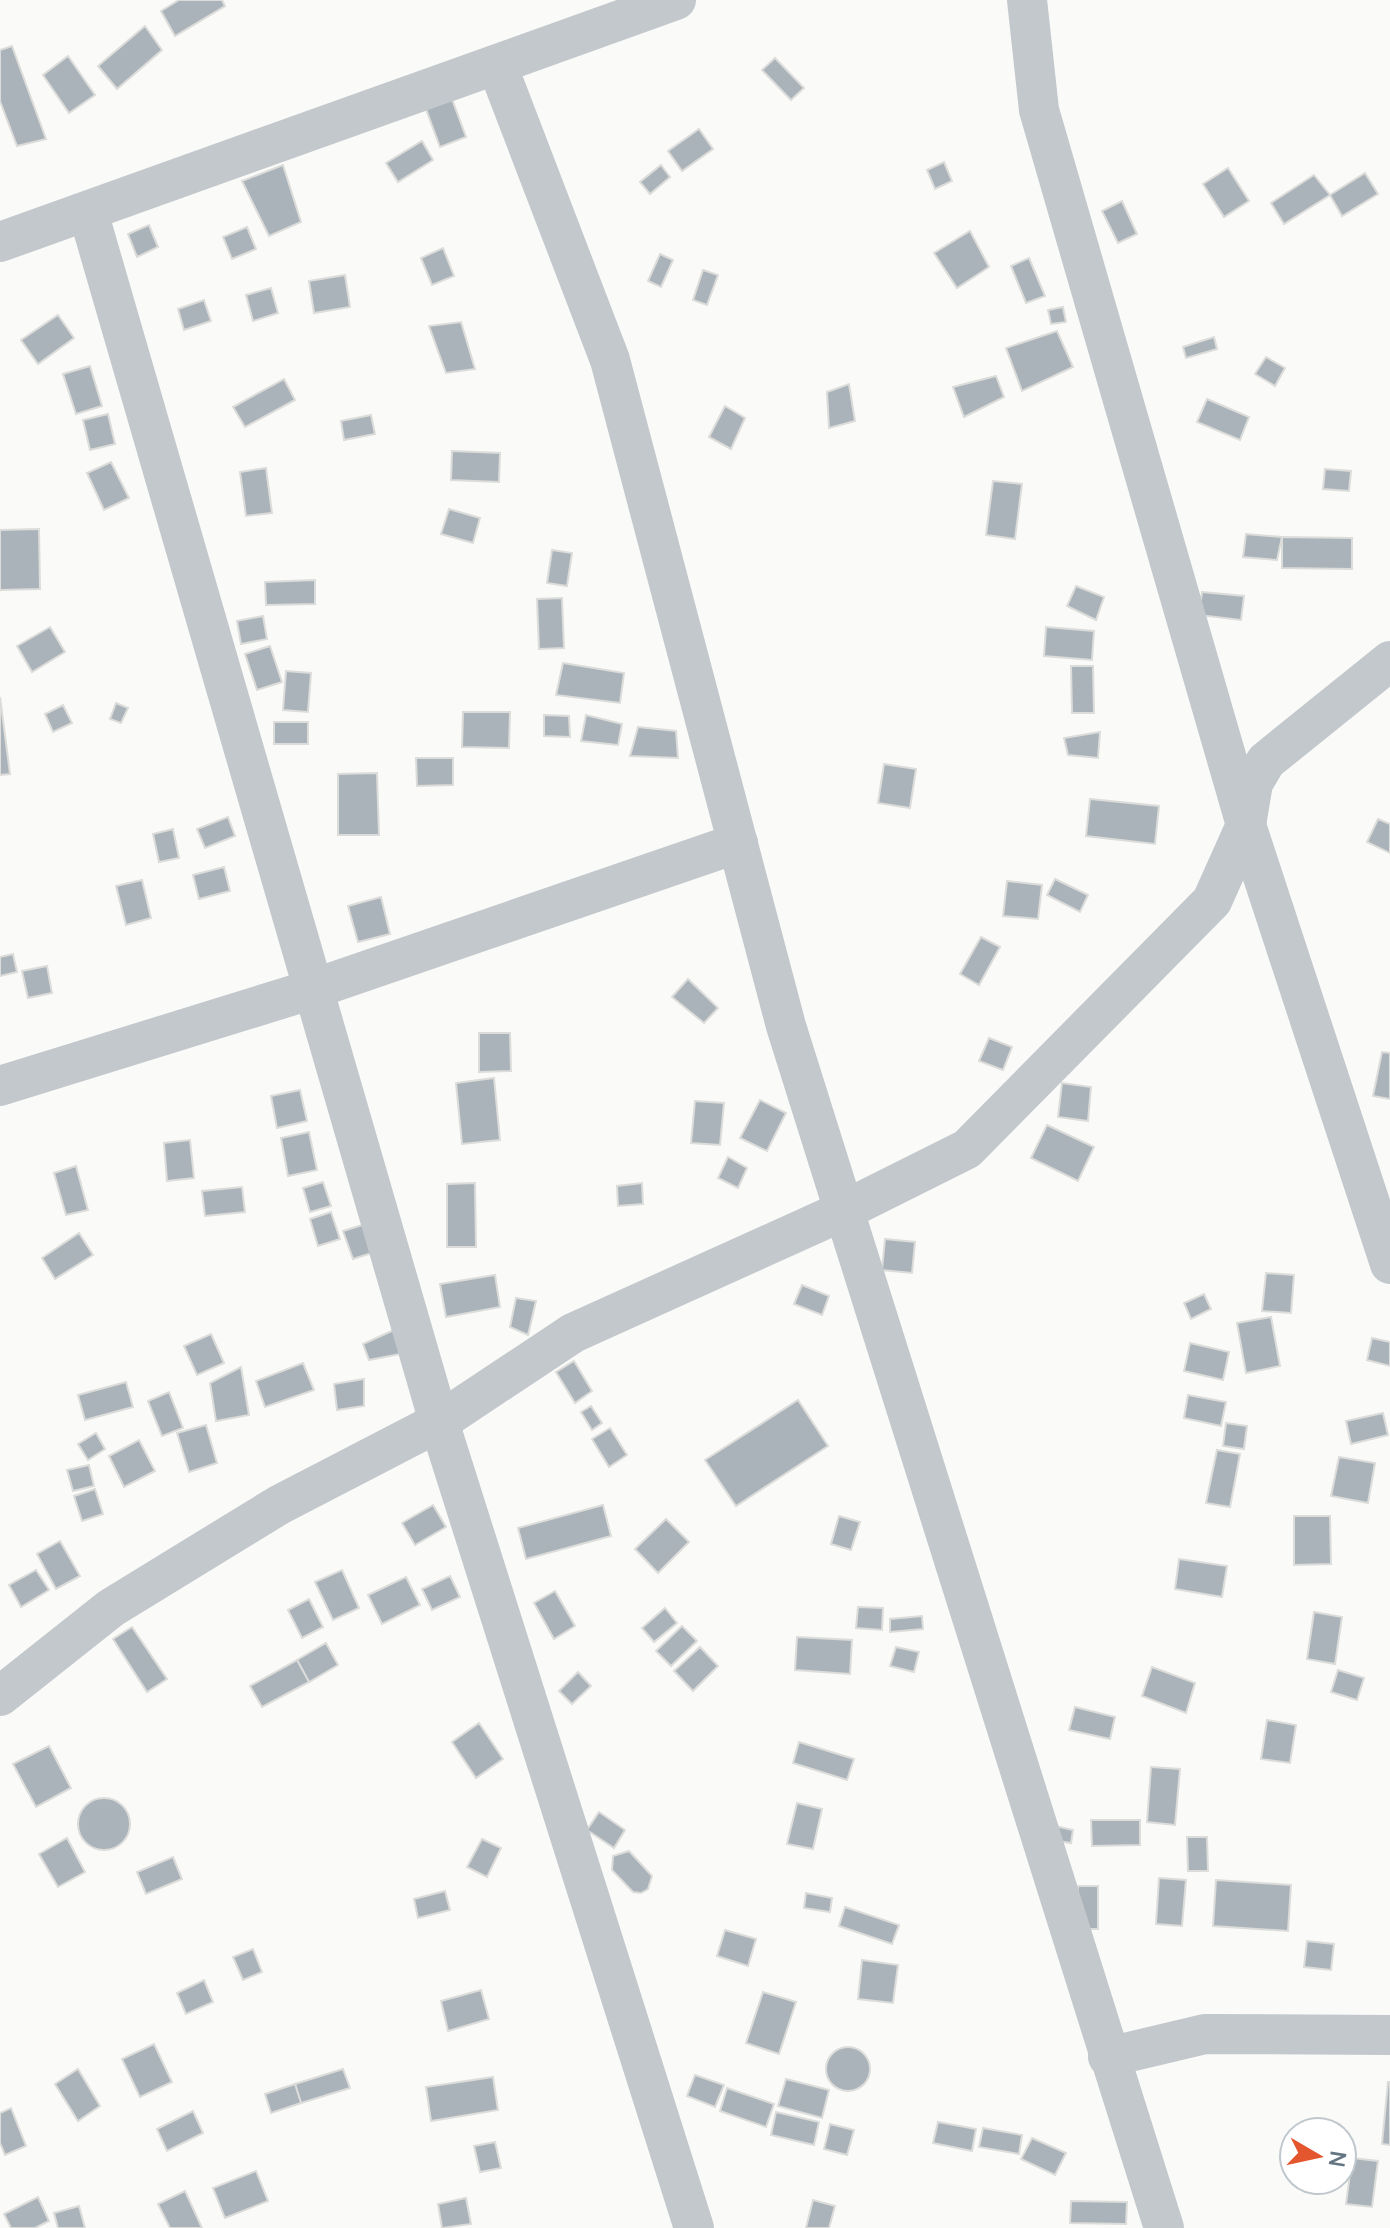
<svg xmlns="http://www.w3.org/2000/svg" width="1390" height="2228" font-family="Manrope,sans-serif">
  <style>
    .building { fill: #aab3b9; stroke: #dcdcda; stroke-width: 2 }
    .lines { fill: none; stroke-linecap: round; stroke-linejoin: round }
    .street { stroke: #c3c8cc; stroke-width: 40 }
  </style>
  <rect width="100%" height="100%" fill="#fafaf8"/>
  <!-- building -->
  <g class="building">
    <polygon points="179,0 222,0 225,6 175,36 161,11"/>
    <polygon points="145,26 162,50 117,89 98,66"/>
    <polygon points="12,46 46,139 17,146 0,101 0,50"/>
    <polygon points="68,56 95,95 69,113 43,75"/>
    <polygon points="775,58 804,88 791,100 762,70"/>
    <polygon points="452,99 466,137 440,147 426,109"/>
    <polygon points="699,129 713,149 682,171 668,151"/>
    <polygon points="422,141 433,160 398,182 386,163"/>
    <polygon points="944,162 952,181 935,189 927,170"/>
    <polygon points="283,165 301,222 269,236 242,181"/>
    <polygon points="661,165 670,177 650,194 640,182"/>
    <polygon points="1228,168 1249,201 1224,217 1203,184"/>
    <polygon points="1365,173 1378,194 1342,216 1330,195"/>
    <polygon points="1314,175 1330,195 1284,224 1271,203"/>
    <polygon points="1122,201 1137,234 1118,243 1102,211"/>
    <polygon points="149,225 158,247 137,257 128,234"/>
    <polygon points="247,227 256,249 232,259 223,237"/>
    <polygon points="970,231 989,267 957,288 934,253"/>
    <polygon points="443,248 454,276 432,285 421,258"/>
    <polygon points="660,254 673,260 661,287 648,281"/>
    <polygon points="1029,258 1045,296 1026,303 1011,266"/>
    <polygon points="703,270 718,275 707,305 693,300"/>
    <polygon points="345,275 350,307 314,313 309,281"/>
    <polygon points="271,288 278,313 253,321 246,295"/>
    <polygon points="204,300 211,321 184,330 178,309"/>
    <polygon points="1063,307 1066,322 1051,324 1048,310"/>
    <polygon points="58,315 74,338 38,364 21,340"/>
    <polygon points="461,322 475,369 446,373 429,326"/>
    <polygon points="1057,331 1073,367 1022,391 1006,348"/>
    <polygon points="1214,337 1217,349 1186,358 1183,347"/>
    <polygon points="1266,357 1285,368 1275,386 1255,374"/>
    <polygon points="90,366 102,406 76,414 63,374"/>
    <polygon points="996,376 1004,397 964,417 953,387"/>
    <polygon points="284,379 295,400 245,427 233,407"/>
    <polygon points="849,384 855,421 829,428 827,392"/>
    <polygon points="1207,399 1249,417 1240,440 1197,422"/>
    <polygon points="725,406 745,418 731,449 709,437"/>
    <polygon points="108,414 115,444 90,450 83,420"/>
    <polygon points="371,415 375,434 344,440 341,421"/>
    <polygon points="452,451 500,453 499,482 451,480"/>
    <polygon points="111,462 129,498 104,510 87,473"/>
    <polygon points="266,468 272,513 246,516 240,472"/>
    <polygon points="1325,469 1351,471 1349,491 1323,489"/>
    <polygon points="993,481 1022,484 1015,539 986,535"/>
    <polygon points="449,509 480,518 473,543 441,534"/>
    <polygon points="39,529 40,589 0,590 0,530"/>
    <polygon points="1246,534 1282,537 1277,560 1243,557"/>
    <polygon points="1282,537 1352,538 1352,569 1282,568"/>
    <polygon points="552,550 572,553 567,586 547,583"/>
    <polygon points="315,580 315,604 266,605 265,582"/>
    <polygon points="1076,586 1104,597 1096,620 1067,606"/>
    <polygon points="1202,592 1244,596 1241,620 1199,615"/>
    <polygon points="562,598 564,648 539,649 537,599"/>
    <polygon points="263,616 267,639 241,644 237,621"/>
    <polygon points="50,627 65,652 32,672 17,646"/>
    <polygon points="1046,627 1094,631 1092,660 1044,656"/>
    <polygon points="270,646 282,682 257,690 245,654"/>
    <polygon points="563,663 624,673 620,703 556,695"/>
    <polygon points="1071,666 1093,666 1094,713 1072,713"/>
    <polygon points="286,671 311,673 308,712 283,710"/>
    <polygon points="0,697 10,774 0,775"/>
    <polygon points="116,703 128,708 121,723 110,719"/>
    <polygon points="63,705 72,723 53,732 45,714"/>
    <polygon points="463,712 510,712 509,748 462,747"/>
    <polygon points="544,715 569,716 570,737 544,736"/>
    <polygon points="586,715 622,724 618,745 581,741"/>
    <rect x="274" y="722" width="34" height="22"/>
    <polygon points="638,727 676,731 678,758 630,756"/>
    <polygon points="1100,732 1098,758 1068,755 1064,738"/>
    <polygon points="416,758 453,758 453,785 417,786"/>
    <polygon points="884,764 916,769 910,808 878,803"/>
    <polygon points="377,773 379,835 338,835 338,774"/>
    <polygon points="1090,799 1159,806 1155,844 1086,836"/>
    <polygon points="228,817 235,836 205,848 197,829"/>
    <polygon points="1378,819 1390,824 1390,853 1367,842"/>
    <polygon points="173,829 179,858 159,862 153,834"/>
    <polygon points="224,867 230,891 199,899 193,875"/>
    <polygon points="1055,879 1088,895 1080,912 1047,895"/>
    <polygon points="142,880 151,918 126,925 116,886"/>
    <polygon points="1007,881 1042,885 1038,919 1003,916"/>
    <polygon points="381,897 390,934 358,942 348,906"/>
    <polygon points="981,937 1000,947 979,985 960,974"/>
    <polygon points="13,954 17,972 0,976 0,957"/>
    <polygon points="47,966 52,993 28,998 22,971"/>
    <polygon points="688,979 718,1008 704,1023 672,997"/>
    <polygon points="479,1033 510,1033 511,1071 479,1072"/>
    <polygon points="989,1038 1012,1047 1003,1070 979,1061"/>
    <polygon points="1382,1052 1390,1053 1390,1099 1373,1096"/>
    <polygon points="494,1078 500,1140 462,1144 456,1083"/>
    <polygon points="1062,1083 1091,1087 1088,1121 1058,1117"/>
    <polygon points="300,1090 307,1121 277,1128 271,1096"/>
    <polygon points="760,1100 786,1113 767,1151 740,1138"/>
    <polygon points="695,1101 724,1103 720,1145 691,1143"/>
    <polygon points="1047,1125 1094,1147 1078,1181 1031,1158"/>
    <polygon points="309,1132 317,1170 288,1176 281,1138"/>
    <polygon points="190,1140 194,1178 167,1181 164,1143"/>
    <polygon points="728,1157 747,1168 738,1188 718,1178"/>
    <polygon points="76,1166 88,1210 66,1215 54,1173"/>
    <polygon points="323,1182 331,1206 310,1212 303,1188"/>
    <polygon points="475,1183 476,1247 447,1247 447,1184"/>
    <polygon points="642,1183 643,1204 618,1206 617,1186"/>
    <polygon points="242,1187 245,1212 205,1216 202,1191"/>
    <polygon points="331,1212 340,1239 318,1246 310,1219"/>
    <polygon points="372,1222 381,1250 353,1259 343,1231"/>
    <polygon points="79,1233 93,1255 55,1279 42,1258"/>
    <polygon points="885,1239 915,1242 912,1273 882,1270"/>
    <polygon points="1266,1273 1294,1275 1291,1313 1262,1311"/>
    <polygon points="495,1275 500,1307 446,1317 440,1284"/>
    <polygon points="802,1285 829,1296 822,1315 794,1304"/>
    <polygon points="1204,1294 1211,1309 1191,1319 1184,1303"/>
    <polygon points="516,1298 536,1301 528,1335 510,1327"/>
    <polygon points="1271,1317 1280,1366 1246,1373 1237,1323"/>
    <polygon points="394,1330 400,1354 369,1360 363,1344"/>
    <polygon points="211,1334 224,1363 197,1375 184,1346"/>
    <polygon points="1372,1338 1390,1342 1390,1366 1367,1360"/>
    <polygon points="1190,1343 1229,1352 1223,1380 1184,1371"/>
    <polygon points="574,1361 592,1391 575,1403 556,1372"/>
    <polygon points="303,1363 314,1390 265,1407 256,1381"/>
    <polygon points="241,1367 249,1415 216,1421 210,1383"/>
    <polygon points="364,1379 364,1406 337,1410 334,1384"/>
    <polygon points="126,1382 133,1407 85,1420 78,1395"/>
    <polygon points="169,1392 183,1428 162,1436 148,1401"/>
    <polygon points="1188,1395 1226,1402 1221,1426 1184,1418"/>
    <polygon points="798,1400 828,1446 736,1506 705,1460"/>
    <polygon points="591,1406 602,1423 592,1430 581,1412"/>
    <polygon points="1383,1413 1388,1435 1351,1444 1346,1421"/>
    <polygon points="1226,1423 1247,1426 1244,1449 1223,1446"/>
    <polygon points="206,1425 217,1463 189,1472 177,1433"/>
    <polygon points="610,1428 627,1455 609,1467 592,1439"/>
    <polygon points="96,1433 105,1449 88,1460 78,1444"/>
    <polygon points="139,1440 155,1471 124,1487 109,1456"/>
    <polygon points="1217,1450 1240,1454 1230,1507 1206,1503"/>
    <polygon points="1339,1457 1375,1463 1368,1503 1331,1496"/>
    <polygon points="89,1465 94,1486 73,1491 67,1470"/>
    <polygon points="95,1489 103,1514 82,1521 74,1496"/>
    <polygon points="433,1505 446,1527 415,1545 402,1523"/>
    <polygon points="603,1505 611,1536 526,1559 518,1528"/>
    <polygon points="839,1516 860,1522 851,1550 831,1544"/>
    <polygon points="1294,1516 1330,1516 1331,1564 1294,1565"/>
    <polygon points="666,1519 689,1542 658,1573 635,1549"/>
    <polygon points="60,1541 80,1576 56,1589 37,1554"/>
    <polygon points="1179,1559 1227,1566 1222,1597 1175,1589"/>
    <polygon points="36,1570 49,1590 21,1607 9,1585"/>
    <polygon points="342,1570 359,1608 333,1620 315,1582"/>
    <polygon points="450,1576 460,1597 432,1610 422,1589"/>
    <polygon points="406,1577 420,1605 382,1624 368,1595"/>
    <polygon points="555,1591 575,1626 554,1639 534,1603"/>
    <polygon points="309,1599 323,1627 302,1638 288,1610"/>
    <polygon points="858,1607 883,1608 882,1630 856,1628"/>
    <polygon points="665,1608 677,1623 654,1642 642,1628"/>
    <polygon points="1314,1612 1342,1617 1335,1664 1307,1659"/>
    <polygon points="922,1616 923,1629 890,1632 890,1619"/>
    <polygon points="682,1626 697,1641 671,1666 656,1651"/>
    <polygon points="132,1627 167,1679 147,1692 113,1639"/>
    <polygon points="797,1637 852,1640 850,1674 795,1670"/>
    <polygon points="326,1643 338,1665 309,1682 297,1660"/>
    <polygon points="700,1647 718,1666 693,1691 674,1671"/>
    <polygon points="896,1647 919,1652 914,1672 890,1666"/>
    <polygon points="297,1660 309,1682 262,1707 250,1686"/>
    <polygon points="1152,1667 1195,1683 1186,1713 1142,1696"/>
    <polygon points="1338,1670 1364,1678 1357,1700 1331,1692"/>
    <polygon points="578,1672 591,1686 572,1704 559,1691"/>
    <polygon points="1075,1707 1115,1717 1110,1739 1069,1730"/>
    <polygon points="1267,1720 1296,1725 1290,1763 1261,1759"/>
    <polygon points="479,1723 503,1759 476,1778 452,1742"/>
    <polygon points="799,1742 854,1759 847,1780 793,1763"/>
    <polygon points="49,1746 71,1788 36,1807 13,1764"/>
    <polygon points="1151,1767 1180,1769 1175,1825 1147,1822"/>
    <circle cx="104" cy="1824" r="26"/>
    <polygon points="797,1803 822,1809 813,1849 787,1844"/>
    <polygon points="599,1812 625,1830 614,1848 587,1830"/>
    <polygon points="1091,1820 1140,1820 1140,1845 1092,1846"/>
    <polygon points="1055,1826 1073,1830 1071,1843 1052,1840"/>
    <polygon points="1187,1837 1207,1837 1208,1871 1188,1871"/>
    <polygon points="67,1838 85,1872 58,1887 39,1854"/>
    <polygon points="482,1839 501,1848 487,1877 467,1867"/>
    <polygon points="629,1851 652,1876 648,1889 641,1893 633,1892 612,1870 613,1856"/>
    <polygon points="173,1857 182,1879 146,1894 137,1872"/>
    <polygon points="1159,1878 1186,1880 1182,1926 1156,1924"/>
    <polygon points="1216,1880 1291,1885 1288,1931 1213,1926"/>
    <polygon points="1078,1886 1098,1886 1098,1929 1077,1929"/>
    <polygon points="445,1891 450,1910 418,1918 414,1899"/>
    <polygon points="806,1893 832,1898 830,1912 804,1908"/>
    <polygon points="845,1907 899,1925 892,1944 839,1926"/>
    <polygon points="725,1930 756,1939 748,1966 717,1956"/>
    <polygon points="1307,1941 1334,1944 1331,1970 1304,1967"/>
    <polygon points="253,1949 262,1972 243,1980 233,1957"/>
    <polygon points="862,1960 898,1965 893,2003 858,1999"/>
    <polygon points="204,1980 213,2002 186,2014 177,1993"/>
    <polygon points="481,1990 489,2019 448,2031 441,2001"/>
    <polygon points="763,1992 796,2002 779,2054 746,2043"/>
    <polygon points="154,2044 172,2082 140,2097 122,2059"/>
    <circle cx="848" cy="2069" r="22"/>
    <polygon points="78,2069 100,2106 78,2121 55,2084"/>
    <polygon points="343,2069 350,2088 301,2103 295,2084"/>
    <polygon points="695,2075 724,2085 715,2107 687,2096"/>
    <polygon points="493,2077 498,2110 431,2121 426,2087"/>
    <polygon points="786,2079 829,2090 822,2118 778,2106"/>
    <polygon points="1388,2082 1390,2082 1390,2145 1382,2144"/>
    <polygon points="295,2084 301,2103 271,2113 265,2094"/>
    <polygon points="727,2088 774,2104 766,2127 720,2111"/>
    <polygon points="11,2108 26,2146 5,2155 0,2143 0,2113"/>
    <polygon points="193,2111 203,2133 167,2151 157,2129"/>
    <polygon points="776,2112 819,2122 814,2145 771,2135"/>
    <polygon points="938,2122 976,2129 972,2151 933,2143"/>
    <polygon points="830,2124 854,2130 847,2155 824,2149"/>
    <polygon points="983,2128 1022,2135 1019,2154 979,2147"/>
    <polygon points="1032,2138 1066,2153 1055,2175 1021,2159"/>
    <polygon points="495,2142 501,2168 480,2172 474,2146"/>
    <polygon points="1352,2158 1378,2161 1372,2207 1346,2204"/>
    <polygon points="256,2171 268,2201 225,2218 213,2188"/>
    <polygon points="185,2191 202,2228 170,2228 158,2204"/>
    <polygon points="38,2197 49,2221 35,2228 11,2228 4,2214"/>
    <polygon points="466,2198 471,2224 442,2228 438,2204"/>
    <polygon points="813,2200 835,2206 829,2228 806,2228"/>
    <polygon points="1071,2201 1127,2202 1126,2224 1070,2223"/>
    <polygon points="79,2206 85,2228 58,2228 54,2213"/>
  </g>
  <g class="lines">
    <!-- street -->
    <g class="street">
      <polyline points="1027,0 1039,110 1246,825 1390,1264"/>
      <polyline points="497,65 610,360 786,1026 1164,2228"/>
      <polyline points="88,212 439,1422 694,2228"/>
      <polyline points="0,242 676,0"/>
      <polyline points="0,1086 313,989 738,843"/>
      <polyline points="0,1696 111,1608 279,1505 439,1422 573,1333 843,1211 967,1149 1212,901 1246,825 1253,783 1266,761 1390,661"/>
      <polyline points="1108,2057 1205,2034 1390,2035"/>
    </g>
  </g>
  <!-- north arrow -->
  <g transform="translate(1318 2156) rotate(99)"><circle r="38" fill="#ffffff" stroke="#c1c8cd" stroke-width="2"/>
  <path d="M0-6L14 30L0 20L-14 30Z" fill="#e4572e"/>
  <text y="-12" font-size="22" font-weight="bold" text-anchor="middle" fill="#657683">N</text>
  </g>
</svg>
